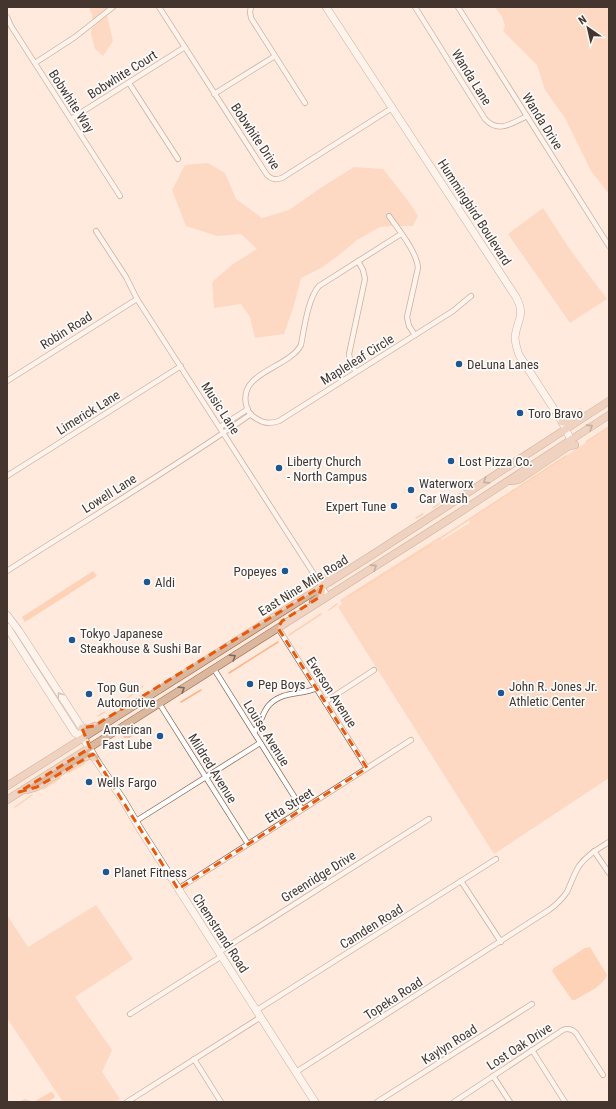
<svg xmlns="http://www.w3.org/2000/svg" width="616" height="1109" font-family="'Roboto Condensed',sans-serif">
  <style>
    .green { fill: #fac6a4 }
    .water { fill: #fbb688 }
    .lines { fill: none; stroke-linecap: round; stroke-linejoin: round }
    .stream { stroke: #fbb688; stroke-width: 1.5 }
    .street-casing { stroke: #896c58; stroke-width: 6 }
    .secondary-casing { stroke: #896c58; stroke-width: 8 }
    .primary-casing { stroke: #976b4d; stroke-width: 8 }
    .street { stroke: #fff; stroke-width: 4.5 }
    .secondary { stroke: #fff; stroke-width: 7 }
    .primary { stroke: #dbb79e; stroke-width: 7 }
    .oneway { stroke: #806a5b }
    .oneway2 { stroke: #a29a96 }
    .marked { fill: none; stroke: #e8590c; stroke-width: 3; stroke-dasharray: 8 5; stroke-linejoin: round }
    .poi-dot { fill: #1e578f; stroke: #fcfcfc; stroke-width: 1.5 }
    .labels { text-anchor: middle; stroke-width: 3.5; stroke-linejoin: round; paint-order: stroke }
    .street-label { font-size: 13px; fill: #44362e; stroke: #fcfcfc }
    .poi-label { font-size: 13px; fill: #44362e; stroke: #fcfcfc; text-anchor: start }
  </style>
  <rect width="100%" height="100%" fill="#ffeadd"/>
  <!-- green -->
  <g class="green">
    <polygon points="89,7 105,7 106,9 92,21 92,15"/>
    <polygon points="495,7 609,7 609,194 591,171 565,118 545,90 537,65 503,31 505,26 502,17"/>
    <polygon points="107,15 113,41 103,56 95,49 91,34 92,28"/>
    <polygon points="208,163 225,173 236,199 262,218 289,210 322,187 354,167 383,169 409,202 418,216 413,226 399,226 389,212 386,215 393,226 380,227 357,240 338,256 321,268 301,278 294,305 284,334 255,338 250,317 241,304 214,308 212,282 233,264 257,249 241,234 217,236 186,226 172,190 185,165"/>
    <polygon points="543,208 571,251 607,299 570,323 508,234"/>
    <polygon points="609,428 609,778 494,854 338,607 342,604 340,600 439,537 442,540 470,523 468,519"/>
    <polygon points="96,905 133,959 75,997 112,1050 102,1072 120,1099 115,1102 63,1102 7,1018 7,915 28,947"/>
  </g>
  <!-- water -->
  <g class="water">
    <polygon points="93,571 97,576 25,622 22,617"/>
    <path d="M590,947L607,975C602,987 586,993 575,1000H572L552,971L554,968L585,948Z"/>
    <polygon points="51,1092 52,1092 55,1096 55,1097 48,1102 19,1102 25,1099 33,1102 35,1101"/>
  </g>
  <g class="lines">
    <!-- stream -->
    <g class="stream">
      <polyline points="570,415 581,409"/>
      <polyline points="586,442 609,427"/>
      <polyline points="433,508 443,501"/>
      <polyline points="416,518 423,514"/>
      <polyline points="439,539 566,456"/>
      <polyline points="349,596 432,544"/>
      <polyline points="329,610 337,604"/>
      <polyline points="289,635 321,614"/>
      <polyline points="229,673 278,642"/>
      <polyline points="181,702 201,690"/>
      <polyline points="120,704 143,686"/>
      <polyline points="98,716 105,712"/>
      <polyline points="124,737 129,737 144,728"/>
      <polyline points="69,772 85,763"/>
      <polyline points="43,789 60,778"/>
      <polyline points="15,807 32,795"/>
    </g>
    <defs>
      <g id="street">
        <path d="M159,7L267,175C272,180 276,180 282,178L392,108"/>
        <polyline points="251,7 250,12 251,18 305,103"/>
        <path d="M415,7L485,119C499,134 512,123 527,116"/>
        <polyline points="458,7 609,246"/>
        <polyline points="7,17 11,26 120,196"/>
        <polyline points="35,63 75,37 113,7"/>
        <polyline points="129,83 178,159"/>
        <polyline points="214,94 275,56"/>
        <polyline points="71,119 185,47"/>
        <path d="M389,216C398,229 417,252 418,268L407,317L409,326L415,335"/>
        <polyline points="96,231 126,277 137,299 328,596"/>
        <path d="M401,234L319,286C308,298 304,329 301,345C289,368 239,372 246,404C247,411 252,417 259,420C265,424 273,423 279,421L453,311L471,296"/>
        <polyline points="356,372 351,364 349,354 365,279 363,270 358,261"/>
        <polyline points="7,381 137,299"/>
        <polyline points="220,427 248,409"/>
        <polyline points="7,476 181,366"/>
        <path d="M7,571C88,519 172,469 251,414"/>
        <polyline points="278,628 367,768"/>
        <polyline points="214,669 302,809"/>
        <polyline points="325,702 374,670"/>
        <polyline points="159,703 248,844"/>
        <path d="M254,732C261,726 261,714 269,705C284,690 300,696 317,688"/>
        <polyline points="136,821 260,743"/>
        <polyline points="594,851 609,873"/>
        <polyline points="461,881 501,942"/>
        <polyline points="178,889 411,740"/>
        <polyline points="219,952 429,819"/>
        <polyline points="257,1010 496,859"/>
        <polyline points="130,1014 222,956"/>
        <polyline points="532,1050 565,1102"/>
        <polyline points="194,1059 221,1102"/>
        <path d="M296,1072L549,910C556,905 562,899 567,892C571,883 574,874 579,866C587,855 598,849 609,842"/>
        <polyline points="493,1076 510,1102"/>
        <polyline points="127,1102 261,1017"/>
        <polyline points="377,1102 532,1004"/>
        <path d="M454,1102L563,1030C568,1028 572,1029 576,1033L603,1075"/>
      </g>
      <g id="secondary">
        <path d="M326,7L516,297C526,316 517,319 515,337C515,343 517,349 519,355L561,420L571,440"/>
        <polyline points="7,615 19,631 82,728 83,737 96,760 123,800 140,829 315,1102"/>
        <polyline points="7,627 75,733 83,737"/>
      </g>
      <g id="primary">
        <polyline points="562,422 569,422 575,418"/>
        <polyline points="512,481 520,479 569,446 575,445"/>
        <path d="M317,578C323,580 327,579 333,575"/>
        <path d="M313,602C319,598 322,594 322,586"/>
        <polyline points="82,728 88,729 95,726"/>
        <polyline points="7,786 372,555 609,401"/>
        <polyline points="27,790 37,787 79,760 88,756 92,756 95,758"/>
        <polyline points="7,800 448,520 609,415"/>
      </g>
    </defs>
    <!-- street casing -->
    <use href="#street" class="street-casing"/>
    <!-- secondary casing -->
    <use href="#secondary" class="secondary-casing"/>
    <!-- primary casing -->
    <use href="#primary" class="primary-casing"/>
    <!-- street -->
    <use href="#street" class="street"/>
    <!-- secondary -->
    <use href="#secondary" class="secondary"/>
    <!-- primary -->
    <use href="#primary" class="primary"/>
  </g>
  <!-- one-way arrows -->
  <defs><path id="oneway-chevron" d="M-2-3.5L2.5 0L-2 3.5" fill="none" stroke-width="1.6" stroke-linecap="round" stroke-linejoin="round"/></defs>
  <g class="oneway">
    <use href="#oneway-chevron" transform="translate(590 427) rotate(-33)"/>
    <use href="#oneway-chevron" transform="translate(486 481) rotate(147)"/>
    <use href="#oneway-chevron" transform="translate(374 567) rotate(-33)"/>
    <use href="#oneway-chevron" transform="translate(233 657) rotate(-32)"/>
    <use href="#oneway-chevron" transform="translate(182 689) rotate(-32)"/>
  </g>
  <use class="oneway2" href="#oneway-chevron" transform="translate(60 695) rotate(-123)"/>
  <!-- marked area -->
  <path d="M0 0H616V1109H0ZM322,586L318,598L282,621L278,628L367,768L178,889L93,754L37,787L19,792L90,748L82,728L94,726Z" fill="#ffeadd" fill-opacity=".55" fill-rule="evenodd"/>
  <path class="marked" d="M322,586L318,598L282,621L278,628L367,768L178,889L93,754L37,787L19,792L90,748L82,728L94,726Z"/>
  <!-- markers -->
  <g class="poi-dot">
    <circle cx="459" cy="364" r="4"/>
    <circle cx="520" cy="413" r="4"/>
    <circle cx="451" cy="461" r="4"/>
    <circle cx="279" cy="468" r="4"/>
    <circle cx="411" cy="490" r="4"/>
    <circle cx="394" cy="506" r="4"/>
    <circle cx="285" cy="571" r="4"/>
    <circle cx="147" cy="582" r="4"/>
    <circle cx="72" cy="640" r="4"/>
    <circle cx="250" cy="684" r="4"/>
    <circle cx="501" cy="693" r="4"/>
    <circle cx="89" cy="694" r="4"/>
    <circle cx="160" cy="736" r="4"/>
    <circle cx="89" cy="782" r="4"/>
    <circle cx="106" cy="872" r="4"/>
  </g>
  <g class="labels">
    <!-- street labels -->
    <g class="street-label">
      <text transform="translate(122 74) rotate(-32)" y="5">Bobwhite Court</text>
      <text transform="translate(472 77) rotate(58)" y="5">Wanda Lane</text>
      <text transform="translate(72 101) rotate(57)" y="5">Bobwhite Way</text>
      <text transform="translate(543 121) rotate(58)" y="5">Wanda Drive</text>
      <text transform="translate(256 136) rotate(56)" y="5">Bobwhite Drive</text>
      <text transform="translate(475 212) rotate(57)" y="5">Hummingbird Boulevard</text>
      <text transform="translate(66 330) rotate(-32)" y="5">Robin Road</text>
      <text transform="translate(357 359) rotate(-32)" y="5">Mapleleaf Circle</text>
      <text transform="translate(221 408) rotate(57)" y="5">Music Lane</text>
      <text transform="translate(88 412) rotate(-32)" y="5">Limerick Lane</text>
      <text transform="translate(109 493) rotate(-32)" y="5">Lowell Lane</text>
      <text transform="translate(303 585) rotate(-32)" y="5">East Nine Mile Road</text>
      <text transform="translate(332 692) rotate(57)" y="5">Everson Avenue</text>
      <text transform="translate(267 733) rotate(58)" y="5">Louise Avenue</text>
      <text transform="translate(213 768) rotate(58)" y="5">Mildred Avenue</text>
      <text transform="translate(289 805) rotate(-32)" y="5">Etta Street</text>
      <text transform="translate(318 876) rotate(-32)" y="5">Greenridge Drive</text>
      <text transform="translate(371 926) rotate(-32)" y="5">Camden Road</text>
      <text transform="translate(221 933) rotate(57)" y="5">Chemstrand Road</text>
      <text transform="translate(393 998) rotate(-33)" y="5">Topeka Road</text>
      <text transform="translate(449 1044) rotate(-32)" y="5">Kaylyn Road</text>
      <text transform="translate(519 1046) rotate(-33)" y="5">Lost Oak Drive</text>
    </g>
    <!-- poi labels -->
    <g class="poi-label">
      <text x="467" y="369">DeLuna Lanes</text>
      <text x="528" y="418">Toro Bravo</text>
      <text x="287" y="466">Liberty Church<tspan x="287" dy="15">- North Campus</tspan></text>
      <text x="459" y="466">Lost Pizza Co.</text>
      <text x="419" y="488">Waterworx<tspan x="419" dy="15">Car Wash</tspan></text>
      <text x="386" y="511" text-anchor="end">Expert Tune</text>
      <text x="277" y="576" text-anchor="end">Popeyes</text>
      <text x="155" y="587">Aldi</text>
      <text x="80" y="638">Tokyo Japanese<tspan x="80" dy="15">Steakhouse &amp; Sushi Bar</tspan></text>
      <text x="258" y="689">Pep Boys</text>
      <text x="509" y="691">John R. Jones Jr.<tspan x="509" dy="15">Athletic Center</tspan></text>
      <text x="97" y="692">Top Gun<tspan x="97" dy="15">Automotive</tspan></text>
      <text x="152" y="734" text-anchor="end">American<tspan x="152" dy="15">Fast Lube</tspan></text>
      <text x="97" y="787">Wells Fargo</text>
      <text x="114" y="877">Planet Fitness</text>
    </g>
  </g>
  <!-- border -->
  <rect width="616" height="1109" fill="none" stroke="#44362e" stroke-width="16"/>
  <!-- north arrow -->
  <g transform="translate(588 28) rotate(326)" stroke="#fcfcfc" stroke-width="3" paint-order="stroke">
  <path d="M0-3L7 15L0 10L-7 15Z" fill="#44362e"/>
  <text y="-6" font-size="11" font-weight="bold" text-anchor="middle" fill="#44362e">N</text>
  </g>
</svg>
